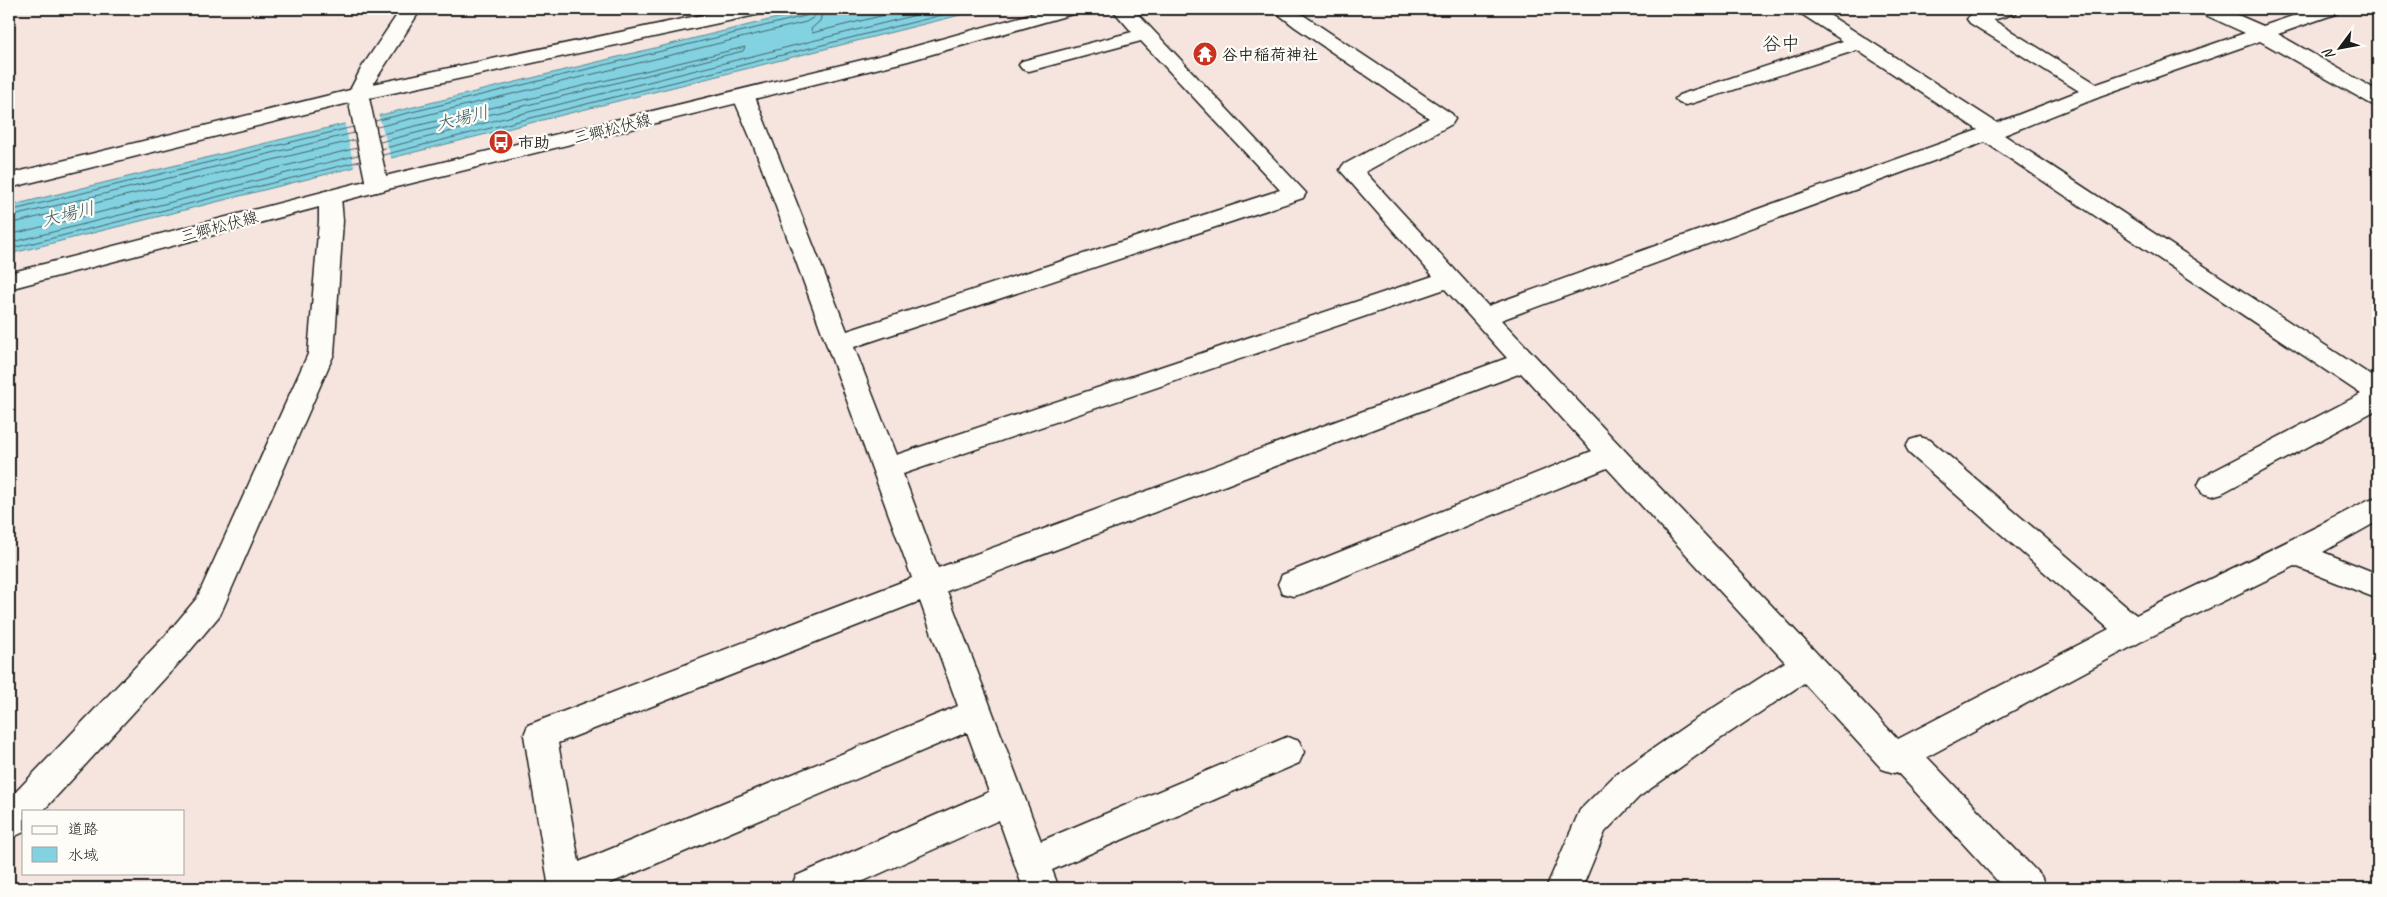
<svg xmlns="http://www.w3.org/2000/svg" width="2387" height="897" font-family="Caveat,'Klee One',sans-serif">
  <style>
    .water { fill: #83d2e1; stroke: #5a8992 }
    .pier { fill: #f6e4de }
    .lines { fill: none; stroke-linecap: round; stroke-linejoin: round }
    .shore { stroke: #45656b; stroke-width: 1 }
    .minor-casing { stroke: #1c1c1c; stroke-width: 3 }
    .major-casing { stroke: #1c1c1c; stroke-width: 3 }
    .minor { fill: #fdfcf7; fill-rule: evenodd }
    .major { fill: #fdfcf7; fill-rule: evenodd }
    .labels { text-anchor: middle; stroke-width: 4.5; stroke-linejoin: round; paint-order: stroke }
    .far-poi-label { font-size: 16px; font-weight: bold; fill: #1c1c1c; stroke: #fdfcf7; text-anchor: start }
    .far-street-label { font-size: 16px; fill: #1c1c1c; stroke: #fdfcf7 }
    .far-water-label { font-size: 18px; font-style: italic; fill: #405c61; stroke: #fdfcf7 }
    .far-quarter-label { font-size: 19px; fill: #1c1c1c; stroke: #fdfcf7 }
  </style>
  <rect width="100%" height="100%" fill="#f6e4de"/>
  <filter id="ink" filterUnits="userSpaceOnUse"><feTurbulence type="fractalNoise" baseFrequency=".02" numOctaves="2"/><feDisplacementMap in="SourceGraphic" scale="10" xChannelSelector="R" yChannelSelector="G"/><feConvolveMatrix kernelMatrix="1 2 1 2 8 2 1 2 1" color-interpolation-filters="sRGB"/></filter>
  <g filter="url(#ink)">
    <!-- water -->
    <polygon class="water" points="814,9 984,9 9,254 9,206"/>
    <!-- pier -->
    <polygon class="pier" points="378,113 392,161 355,170 344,121"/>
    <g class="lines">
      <!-- shore -->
      <g class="shore">
        <polyline points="823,9 820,21 811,29 812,33 909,9"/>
        <polyline points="375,121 805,16 809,14 810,9"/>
        <polyline points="377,127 806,22 814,17 816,9"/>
        <polyline points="378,135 745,47 743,51 380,142"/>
        <polyline points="381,149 940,9"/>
        <polyline points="383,155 966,9"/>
        <polyline points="9,211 353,127"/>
        <polyline points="9,217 354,133"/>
        <polyline points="9,224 355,140"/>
        <polyline points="9,235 357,148"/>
        <polyline points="9,243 358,155"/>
        <polyline points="9,249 360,161"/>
      </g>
      <defs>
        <g id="minor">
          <polygon points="401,9 421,9 373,84 730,9 766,9 763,13 756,15 369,98 388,185 385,190 377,192 369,190 366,185 349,103 9,188 9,174 350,90 362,67"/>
          <path d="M1112,9H1133L1306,193L1303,198L854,347L896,455L1433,276L1340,170L1343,165L1429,118L1295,27L1272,9H1294L1452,114L1455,119L1452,124L1365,172L1488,306L1978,130L1857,50L1693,103L1686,105L1679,103L1675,99L1679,95L1843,41L1800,13L1797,9H1820L1997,123L2079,91L1970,23L1967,19C1977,5 2004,9 2019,9L2016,13L1993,20L2097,84L2245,33L2201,13L2198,9H2224L2263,26L2313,9H2341L2338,13L2278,34L2378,91V106L2371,104L2260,41L2102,96L2004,135L2378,380V409L2222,493L2212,496L2202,493L2198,485L2202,477L2361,394L1985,142L1501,320L1898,739L2109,629L1910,454L1906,447L1910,440L1920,437L1930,440L2136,615C2213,577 2292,541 2368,500L2378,497V521L2323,552L2378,574V599L2295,566L2144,640L1927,757L2041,876L2046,888H2004L1897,772L1894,773L1882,769L1804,683L1717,741L1639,797L1605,832L1582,888H1546L1580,810L1615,775L1693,721L1785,662L1607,468L1304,593L1293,596L1282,593L1278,584L1282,575L1592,451L1521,373L947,591L1041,841L1287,737L1299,741L1304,752L1299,763L1052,870L1059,888H1023L999,820L848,888H791L796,876L989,792L967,732L599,888H549L524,735L528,725L912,578L753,144L733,97L737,93L744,91L751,93L755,97L847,331L1280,190L1141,41L1029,71L1022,69L1019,65L1022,61L1132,32ZM1445,289L1507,358L938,568L903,474ZM920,601L958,706L579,862L558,743Z"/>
          <polygon points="330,190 338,192 341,197 343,221 334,354 224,606 220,615 188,653 43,811 24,811 24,832 9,839 9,799 166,635 197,598 308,354 319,221 319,197 322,192"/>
        </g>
        <polygon id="major" points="1048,9 1079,9 1076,13 908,61 380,191 9,289 9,273 377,178 895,52"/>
      </defs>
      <!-- minor casing -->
      <use href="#minor" class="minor-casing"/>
      <!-- major casing -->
      <use href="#major" class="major-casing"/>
      <!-- minor -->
      <use href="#minor" class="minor"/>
      <!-- major -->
      <use href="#major" class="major"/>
    </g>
  </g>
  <!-- icons -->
  <defs>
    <symbol id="temple-disc" viewBox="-11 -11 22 22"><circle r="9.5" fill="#c8321e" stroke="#fdfcf7"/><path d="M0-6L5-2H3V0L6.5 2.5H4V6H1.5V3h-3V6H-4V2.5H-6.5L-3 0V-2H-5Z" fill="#fff"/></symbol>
    <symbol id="bus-disc" viewBox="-11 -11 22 22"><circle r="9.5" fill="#c8321e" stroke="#fdfcf7"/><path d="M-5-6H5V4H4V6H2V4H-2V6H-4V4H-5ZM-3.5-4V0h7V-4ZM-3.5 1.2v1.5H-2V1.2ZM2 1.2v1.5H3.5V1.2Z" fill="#fff"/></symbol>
  </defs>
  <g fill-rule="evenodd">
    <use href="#temple-disc" x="1191" y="40" width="28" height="28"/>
    <use href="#bus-disc" x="487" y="128" width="28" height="28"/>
  </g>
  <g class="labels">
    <!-- far-poi labels -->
    <g class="far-poi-label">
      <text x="1222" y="60">谷中稲荷神社</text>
      <text x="518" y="148">市助</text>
    </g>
    <!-- far-street labels -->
    <g class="far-street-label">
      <text transform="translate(612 128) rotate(-14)" y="6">三郷松伏線</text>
      <text transform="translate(219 226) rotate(-15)" y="6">三郷松伏線</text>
    </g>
    <!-- far-water labels -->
    <g class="far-water-label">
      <text transform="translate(462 118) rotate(-14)" y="6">大場川</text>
      <text transform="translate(68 214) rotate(-14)" y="6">大場川</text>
    </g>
    <!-- far-quarter labels -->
    <g class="far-quarter-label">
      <text x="1781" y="50">谷中</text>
    </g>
  </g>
  <!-- margin -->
  <rect width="2387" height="897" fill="none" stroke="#fdfcf7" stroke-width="30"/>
  <rect x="15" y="15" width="2357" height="867" fill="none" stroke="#1c1c1c" stroke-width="2" filter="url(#ink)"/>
  <!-- legend -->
  <rect x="22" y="810" width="162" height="65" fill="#fdfcf7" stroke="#a3a29f"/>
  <rect x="32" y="826" width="25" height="8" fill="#fdfcf7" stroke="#a3a29f"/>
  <text x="68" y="834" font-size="15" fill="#1c1c1c">道路</text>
  <rect x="32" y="847" width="25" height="15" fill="#83d2e1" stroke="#a3a29f"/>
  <text x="68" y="860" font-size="15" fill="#1c1c1c">水域</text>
  <!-- north arrow -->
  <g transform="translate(2340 48) rotate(238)" stroke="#fdfcf7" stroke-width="4" paint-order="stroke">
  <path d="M0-4L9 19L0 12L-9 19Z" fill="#1c1c1c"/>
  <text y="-8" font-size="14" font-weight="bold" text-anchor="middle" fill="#1c1c1c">N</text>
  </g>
</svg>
